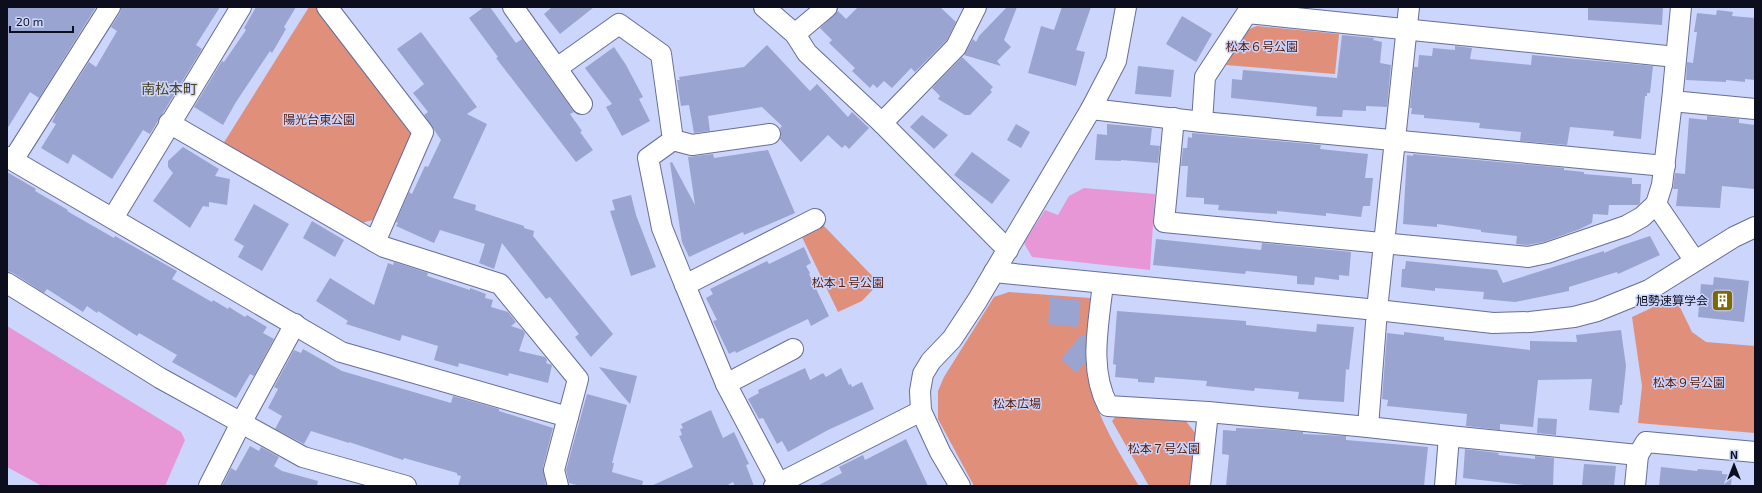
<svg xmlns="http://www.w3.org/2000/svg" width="1762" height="493" font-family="'Exo 2','Noto Sans JP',sans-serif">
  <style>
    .green { fill: #e08f7a }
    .water { fill: #e897d6 }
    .building { fill: #9aa4d1 }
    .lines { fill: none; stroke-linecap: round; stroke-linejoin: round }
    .street-casing { stroke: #666e99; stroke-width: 22 }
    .street { stroke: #fff; stroke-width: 20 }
    .labels { text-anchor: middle; stroke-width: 3; stroke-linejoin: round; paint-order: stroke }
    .park-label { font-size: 12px; fill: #571b0b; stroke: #ccd5fb }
    .poi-label { font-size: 12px; fill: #0c0e1e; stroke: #ccd5fb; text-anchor: end }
    .quarter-label { font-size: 14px; fill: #4c4219; stroke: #ccd5fb }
  </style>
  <rect width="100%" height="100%" fill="#ccd5fb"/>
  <!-- green -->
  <g class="green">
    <polygon points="309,7 318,7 412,127 413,143 377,219 361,223 223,144"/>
    <polygon points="1257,26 1339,34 1335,74 1226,65 1247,30"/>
    <polygon points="823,225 879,283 862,301 838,312 802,237"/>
    <path d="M1009,292L1090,298L1093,305C1091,325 1087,346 1088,366C1088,404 1120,454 1139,486H974L938,419V391L944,377L994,297Z"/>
    <polygon points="1675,297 1692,332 1706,342 1755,346 1755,433 1638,423 1642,386 1632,317"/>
    <polygon points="1118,414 1185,420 1196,434 1192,486 1149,486 1112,421"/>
  </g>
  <!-- water -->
  <g class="water">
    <polygon points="1084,188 1155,194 1150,270 1032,257 1024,243 1045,210 1058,215 1069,196"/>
    <polygon points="7,326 181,432 185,440 165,486 42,486 7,467"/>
  </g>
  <!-- building -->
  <g class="building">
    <polygon points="7,7 96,7 39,98 30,92 7,129"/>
    <polygon points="121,7 220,7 196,45 202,49 150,134 143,130 112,179 73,154 68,164 41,148 56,124 52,122 58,110 89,62 96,67 117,31 111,27 120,13"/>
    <polygon points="256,7 296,7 284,27 286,29 272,53 270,51 236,102 223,125 194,107 222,61 224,62 246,30 244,28"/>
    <polygon points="484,7 490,7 516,43 522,39 574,112 570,114 582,131 580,132 593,150 576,162 496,58 498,57 469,18"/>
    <polygon points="552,7 594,7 560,34 544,14"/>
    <polygon points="858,7 940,7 956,22 947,40 915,72 911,68 892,88 884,81 877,88 873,84 870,88 852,71 855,68 829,43 832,40 820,28 838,11 846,19"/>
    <polygon points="1007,7 1017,7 1004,40 1011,47 997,61 1001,66 964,55 973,39 976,42 979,36"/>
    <polygon points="1062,7 1091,7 1076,50 1085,52 1076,86 1028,73 1041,26 1054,30"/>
    <polygon points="1588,7 1663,7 1662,25 1588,20"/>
    <polygon points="1717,10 1733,12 1732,16 1755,18 1755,80 1745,79 1745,82 1726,80 1726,82 1686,80 1687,62 1693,63 1697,32 1694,32 1697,13 1716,15"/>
    <polygon points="1182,16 1212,34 1196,62 1166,44"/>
    <polygon points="421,32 477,107 467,114 487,124 453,198 476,205 475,210 524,226 524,228 534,231 533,236 613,334 591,357 575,337 579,334 550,297 546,299 502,243 494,269 479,263 485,244 440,230 434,243 396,226 398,223 396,222 409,192 412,194 425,166 428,167 441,140 424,115 428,112 413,93 424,84 397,49"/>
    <polygon points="1342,35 1374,38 1373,40 1382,42 1380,63 1391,65 1387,107 1366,106 1366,111 1343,110 1342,117 1316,116 1317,107 1231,98 1232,79 1242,80 1243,70 1337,78"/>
    <polygon points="767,45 810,91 817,84 848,117 852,112 869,128 849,149 845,145 842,148 828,135 801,162 780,139 781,133 780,128 782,126 762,107 708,116 710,131 694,133 689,105 681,106 677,80 680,80 679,77 744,67"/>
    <polygon points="1455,46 1472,48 1470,59 1531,65 1532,55 1653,66 1650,93 1647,93 1647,96 1645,96 1641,139 1613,136 1614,131 1570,127 1567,145 1520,141 1521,132 1479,128 1480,123 1424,118 1424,115 1411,114 1412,108 1410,108 1414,67 1418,67 1419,55 1432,56 1433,48 1455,50"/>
    <polygon points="614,47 626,65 643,97 639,99 650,121 622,136 606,107 612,104 585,68"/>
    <polygon points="962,57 993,87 990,90 992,92 970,115 965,115 938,99 940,96 932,88"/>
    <polygon points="1138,66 1174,70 1171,97 1135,94"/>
    <polygon points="922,115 948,135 934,149 910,127"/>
    <polygon points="1707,116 1739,119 1739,123 1755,125 1755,189 1722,186 1720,208 1676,206 1678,189 1673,189 1675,173 1685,174 1689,118 1707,120"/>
    <polygon points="1016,124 1030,132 1021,148 1007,140"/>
    <polygon points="1107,124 1152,128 1150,145 1160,146 1158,163 1121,160 1121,161 1095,160 1097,134 1107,135"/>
    <polygon points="1192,133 1321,145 1320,149 1368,154 1365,178 1373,178 1370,206 1363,206 1361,217 1326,213 1326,216 1277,211 1277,214 1218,210 1219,205 1204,204 1204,198 1186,197 1188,166 1181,166 1183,148 1187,148 1188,137 1192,138"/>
    <polygon points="183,147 219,169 215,176 230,179 227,205 209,202 209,207 203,206 190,228 153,201 173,173 168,167 168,161"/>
    <polygon points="768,150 795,213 744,235 743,232 689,257 682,242 670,163 672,162 695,205 688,157 713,154 714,158"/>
    <polygon points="972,152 1010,180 992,204 954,175"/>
    <polygon points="1413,154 1564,168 1564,170 1584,172 1584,174 1632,178 1632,184 1641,184 1640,203 1638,205 1609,205 1608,215 1593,214 1592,223 1580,229 1544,242 1527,245 1516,244 1517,236 1481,232 1481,230 1437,224 1437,227 1403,224 1407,155 1413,156"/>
    <polygon points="7,172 36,189 35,191 68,210 67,211 114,238 115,236 177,271 172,279 212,302 213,300 228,309 229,307 245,317 247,315 267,327 263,333 274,339 254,376 250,374 236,398 172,362 177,355 139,333 137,336 98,311 97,313 87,306 83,312 47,289 44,293 13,273 7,271"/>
    <polygon points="631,195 636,215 656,267 631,276 610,211 615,210 612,200"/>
    <polygon points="254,204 289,224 262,271 238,257 244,246 234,240"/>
    <polygon points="312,221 344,240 335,257 303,238"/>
    <polygon points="1650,236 1660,255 1618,274 1617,272 1569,287 1569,291 1515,302 1483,299 1484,292 1435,288 1435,291 1401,287 1402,269 1405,269 1406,261 1497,270 1503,283 1604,251 1604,253 1620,246"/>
    <polygon points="1156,239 1261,250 1262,243 1351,252 1349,276 1339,275 1339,280 1315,277 1314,285 1297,284 1297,276 1246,271 1245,274 1153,265"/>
    <polygon points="804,247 811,263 806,266 810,273 809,274 829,316 811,326 808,319 736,353 735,351 729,354 713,321 717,320 706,298 713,294 710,289 767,261 769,264"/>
    <polygon points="394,262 428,273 427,276 470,290 470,288 486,294 485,298 493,300 491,307 508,312 516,322 511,326 523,330 525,333 519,351 545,357 547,360 546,363 552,365 548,383 509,373 508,376 459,363 458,367 434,360 438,346 402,335 400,341 346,324 348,321 316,301 330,278 374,305 388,263 393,265"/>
    <polygon points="1714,277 1749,281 1744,322 1698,317 1701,284 1713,285"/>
    <polygon points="1050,297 1081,301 1078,327 1048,324"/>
    <polygon points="1117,311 1246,321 1246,325 1316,332 1317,324 1354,327 1349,370 1346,369 1344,402 1298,399 1299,392 1255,388 1254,391 1206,386 1207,381 1155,377 1154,383 1138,382 1138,379 1115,377 1116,365 1113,364"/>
    <polygon points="1621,330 1626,366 1622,405 1620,405 1619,413 1589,410 1592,379 1538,380 1533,427 1500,424 1500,430 1466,426 1467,414 1387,406 1388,400 1382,399 1387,333 1404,335 1404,332 1444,337 1444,340 1530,350 1530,341 1577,342 1576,335"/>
    <polygon points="1081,335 1086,336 1085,363 1076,373 1061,359"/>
    <polygon points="303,349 342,371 451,403 453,396 499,409 499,411 553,428 543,467 546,486 458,486 461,476 457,475 457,473 404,458 403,460 349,442 349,443 311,431 304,444 275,429 282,416 268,408 278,389 274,387 294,350 301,353"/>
    <polygon points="599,367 637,376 630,404 617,389"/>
    <polygon points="805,368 810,380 823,373 826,377 841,368 849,385 851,384 852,387 862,382 874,409 828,430 788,452 782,441 777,444 763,418 759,419 748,399 759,393 758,390"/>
    <polygon points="587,394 627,405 612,463 614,463 612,472 643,481 642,486 581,486 569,483 566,470"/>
    <polygon points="711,410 723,438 734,432 749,464 746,465 754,486 735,486 733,482 726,486 651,486 693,467 679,436 682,435 680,429 683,428 681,424"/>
    <polygon points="1538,418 1557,419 1556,435 1537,433"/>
    <polygon points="1236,428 1266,429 1303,432 1303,434 1346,436 1346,440 1428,447 1424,486 1226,486 1229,455 1222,454 1223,430 1236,431"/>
    <polygon points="906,439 928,486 817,486 842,473 839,467 863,455 865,460"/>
    <polygon points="250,446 259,451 261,447 279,457 274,466 282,471 318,481 317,486 222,486 231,468 236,471"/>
    <polygon points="1465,449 1499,453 1498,455 1535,459 1535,456 1554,458 1553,486 1533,486 1463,478"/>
    <polygon points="1584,464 1616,466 1614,486 1582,486"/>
    <polygon points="1661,467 1697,471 1698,469 1722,471 1722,474 1732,475 1731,486 1659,486"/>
  </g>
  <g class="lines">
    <defs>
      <g id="street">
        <polyline points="327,7 423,132 375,242"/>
        <polyline points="513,7 582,104"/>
        <polyline points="764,7 795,34 807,53 882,123 1008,250"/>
        <polyline points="1409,7 1377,310 1493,323 1530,322 1574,317 1597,311 1649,290 1734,237 1755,227"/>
        <polyline points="795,34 827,7"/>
        <polyline points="557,68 619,24 661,54 673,140 648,158 662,228 685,285 815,219"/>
        <polyline points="1672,101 1755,109"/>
        <polyline points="1091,109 1202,122 1665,166"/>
        <polyline points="1174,118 1164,222 1528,257 1547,253 1626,226 1642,217 1656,204 1662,185 1672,101 1681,7"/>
        <polyline points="1202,122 1205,77 1247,13 1676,57"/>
        <polyline points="169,123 384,247 500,284 578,379 554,470 558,486"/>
        <polyline points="882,123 956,47 976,7"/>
        <polyline points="673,140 692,145 770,134"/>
        <polyline points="7,157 341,352 568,417"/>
        <polyline points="13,160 110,7"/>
        <polyline points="1656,204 1695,261"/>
        <polyline points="113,218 241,7"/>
        <polyline points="994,272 1377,310 1368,427 1449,436"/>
        <polyline points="7,283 160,378 303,457 406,486"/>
        <path d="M1103,283C1099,323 1088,368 1108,406L1208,412L1368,427"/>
        <polyline points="685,285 726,384 780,486"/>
        <polyline points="726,384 793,349"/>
        <polyline points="1638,455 1646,442 1755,452"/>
        <polyline points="209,486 241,423 295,324"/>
        <polyline points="774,486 921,411"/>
        <polyline points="960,486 940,452 921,411 920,391 923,374 931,361 952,339 977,301 1091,109 1116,61 1126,7"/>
        <polyline points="1200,486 1208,412"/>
        <polyline points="1445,486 1449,436 1638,455 1635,486"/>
      </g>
    </defs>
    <!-- street casing -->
    <use href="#street" class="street-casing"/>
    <!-- street -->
    <use href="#street" class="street"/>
  </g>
  <!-- icons -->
  <defs>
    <symbol id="building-square" viewBox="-11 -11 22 22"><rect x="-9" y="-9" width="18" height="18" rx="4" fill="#7e6900" stroke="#ccd5fb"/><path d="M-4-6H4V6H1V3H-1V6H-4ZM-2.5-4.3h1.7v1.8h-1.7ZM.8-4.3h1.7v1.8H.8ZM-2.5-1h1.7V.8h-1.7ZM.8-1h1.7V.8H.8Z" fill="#fff"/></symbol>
  </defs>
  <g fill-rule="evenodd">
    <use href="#building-square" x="1710" y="288" width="25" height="25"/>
  </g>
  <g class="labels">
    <!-- park labels -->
    <g class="park-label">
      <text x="1262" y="51">松本６号公園</text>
      <text x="319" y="124">陽光台東公園</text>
      <text x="848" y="287">松本１号公園</text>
      <text x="1689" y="387">松本９号公園</text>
      <text x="1017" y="408">松本広場</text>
      <text x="1164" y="453">松本７号公園</text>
    </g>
    <!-- poi labels -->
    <g class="poi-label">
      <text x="1708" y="305">旭勢速算学会</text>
    </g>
    <!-- quarter labels -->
    <g class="quarter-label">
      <text x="169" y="94">南松本町</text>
    </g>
  </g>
  <!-- border -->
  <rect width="1762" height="493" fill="none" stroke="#0c0e1e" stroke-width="16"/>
  <!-- north arrow -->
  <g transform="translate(1734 465)" stroke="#ccd5fb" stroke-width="3" paint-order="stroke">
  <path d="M0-3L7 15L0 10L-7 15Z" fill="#0c0e1e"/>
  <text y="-6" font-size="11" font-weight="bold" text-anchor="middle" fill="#0c0e1e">N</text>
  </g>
  <!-- scale -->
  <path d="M10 26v6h63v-6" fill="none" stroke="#0c0e1e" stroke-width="2"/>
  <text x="16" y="26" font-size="12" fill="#0c0e1e" stroke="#ccd5fb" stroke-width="3" paint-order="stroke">20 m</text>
</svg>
